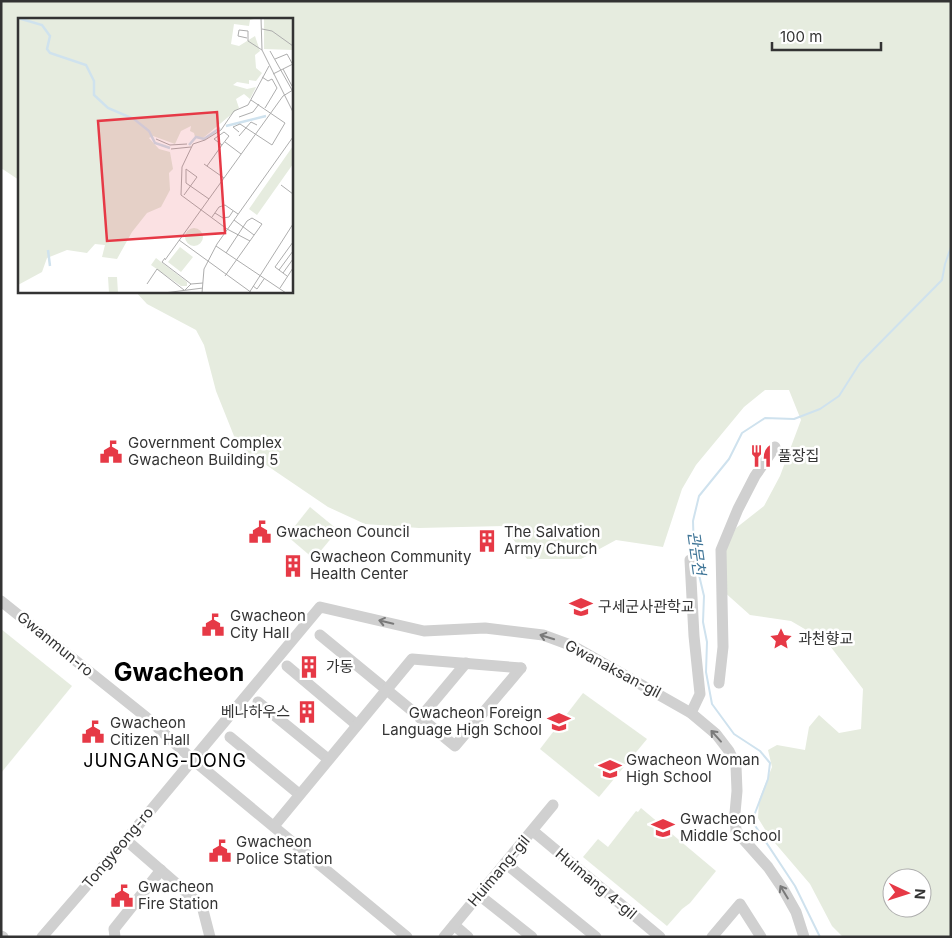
<svg xmlns="http://www.w3.org/2000/svg" width="952" height="938" font-family="Inter,'Noto Sans KR',sans-serif">
  <style>
    .green { fill: #e6ecdf; fill-rule: evenodd }
    .lines { fill: none; stroke-linecap: round; stroke-linejoin: round }
    .stream { stroke: #cfe2ee; stroke-width: 2 }
    .minor { stroke: #d0d0d0; stroke-width: 11 }
    .oneway { stroke: #7a7a7a }
    .labels { text-anchor: middle; stroke-width: 5; stroke-linejoin: round; paint-order: stroke }
    .poi-label { font-size: 15px; fill: #333; stroke: #fff; text-anchor: start }
    .street-label { font-size: 15px; fill: #333; stroke: #fff }
    .water-label { font-size: 16px; font-style: italic; fill: #3f7597; stroke: #fff }
    .quarter-label { font-size: 18px; letter-spacing: 1px; fill: #000; stroke: #fff }
    .town-label { font-size: 25px; font-weight: bold; fill: #000; stroke: #fff }
    .inset-river { fill: none; stroke: #cfe2ee; stroke-width: 2.5 }
    .inset-road { fill: none; stroke: #adadad; stroke-width: 1 }
    .view { fill: #e63946; fill-opacity: 0.15; stroke: #e63946; stroke-width: 2.5 }
    .inset-edge { fill: none; stroke: #333; stroke-width: 2.5 }
  </style>
  <rect width="100%" height="100%" fill="#fff"/>
  <!-- green -->
  <g class="green">
    <path d="M1,1H951V937H843L832,926L810,884L769,836L758,818L759,800L772,767L768,750L777,745L805,750L809,727L819,715L839,733L861,729L863,689L827,642L791,621L750,615L722,590L721,557L736,528L764,506L780,476L801,420L789,390H765L744,407L696,465L682,489L663,547L616,540L581,559H527L504,526L419,528L365,524L328,507L238,446L216,391L204,345L196,330L147,304L135,291H291V19H19V180L1,168ZM892,878H922V908H892Z"/>
    <polygon points="310,507 338,530 314,559 287,536"/>
    <polygon points="1,629 72,686 1,773"/>
    <polygon points="583,693 647,739 599,797 540,749"/>
    <polygon points="641,808 716,871 690,903 682,909 667,926 583,857 598,839 608,847 636,811 638,812"/>
  </g>
  <g class="lines">
    <!-- stream -->
    <polyline class="stream" points="820,937 795,886 752,821 768,779 770,763 760,751 734,734 712,704 706,672 707,642 703,622 704,596 694,554 693,521 699,496 729,459 742,433 765,418 794,419 820,409 839,396 860,363 942,280 945,264 951,247"/>
    <!-- minor -->
    <g class="minor">
      <polyline points="690,560 694,636 700,694 691,713"/>
      <polyline points="1,601 146,717 192,759 407,937"/>
      <polyline points="320,635 455,746 521,668"/>
      <polyline points="287,666 357,725"/>
      <polyline points="719,683 723,647 721,550 738,509 755,476 775,447"/>
      <polyline points="258,702 328,759"/>
      <polyline points="420,718 466,663"/>
      <polyline points="230,737 299,794"/>
      <polyline points="274,826 412,659 521,668"/>
      <polyline points="533,831 660,937"/>
      <polyline points="126,840 202,906 210,937"/>
      <polyline points="505,863 596,937"/>
      <polyline points="479,895 532,937"/>
      <polyline points="454,925 468,937"/>
      <polyline points="1,936 3,937"/>
      <polyline points="42,937 126,840 320,607 424,631 485,628 543,635 573,646 691,713 716,734 729,751 736,766 737,791 735,813 736,831 768,867 783,889 796,912 804,937"/>
      <polyline points="115,937 114,929 161,870"/>
      <polyline points="444,937 553,805"/>
      <polyline points="712,937 740,904 761,937"/>
    </g>
  </g>
  <!-- one-way arrows -->
  <defs><path id="oneway-shaft" d="M-6 0H5M1.5-3L5.5 0L1.5 3" fill="none" stroke-width="1.6" stroke-linecap="round" stroke-linejoin="round" transform="scale(1.25)"/></defs>
  <g class="oneway">
    <use href="#oneway-shaft" transform="translate(386 622) rotate(-167)"/>
    <use href="#oneway-shaft" transform="translate(547 637) rotate(-163)"/>
    <use href="#oneway-shaft" transform="translate(716 736) rotate(-132)"/>
    <use href="#oneway-shaft" transform="translate(784 892) rotate(-121)"/>
  </g>
  <!-- icons -->
  <defs>
    <symbol id="civic-bare" viewBox="-9 -9 18 18"><path d="M-.6-6.5H3V-4.5H.6V-3L4-1V1h2V6H-6V1h2V-1L-.6-3ZM-1.2 2.5V6h2.4V2.5Z" fill="#e63946" stroke="#fff" stroke-width="2.5" paint-order="stroke"/></symbol>
    <symbol id="restaurant-bare" viewBox="-9 -9 18 18"><path d="M-5-6h1v4h1v-4h1v4h1v-4h1v5L-1.5 .5V6h-2V.5L-5-1ZM5-6V6H3V1.5H1.5Q1.5-4 5-6Z" fill="#e63946" stroke="#fff" stroke-width="2.5" paint-order="stroke"/></symbol>
    <symbol id="building-bare" viewBox="-9 -9 18 18"><path d="M-4-6H4V6H1V3H-1V6H-4ZM-2.5-4.3h1.7v1.8h-1.7ZM.8-4.3h1.7v1.8H.8ZM-2.5-1h1.7V.8h-1.7ZM.8-1h1.7V.8H.8Z" fill="#e63946" stroke="#fff" stroke-width="2.5" paint-order="stroke"/></symbol>
    <symbol id="university-bare" viewBox="-9 -9 18 18"><path d="M0-5L7-2L0 1L-7-2ZM-4 1L0 2.5L4 1V4Q0 6-4 4Z" fill="#e63946" stroke="#fff" stroke-width="2.5" paint-order="stroke"/></symbol>
    <symbol id="sight-bare" viewBox="-9 -9 18 18"><path d="M0-6L1.8-2.2L6-1.7L2.9 1.2L3.7 5.4L0 3.3L-3.7 5.4L-2.9 1.2L-6-1.7L-1.8-2.2Z" fill="#e63946" stroke="#fff" stroke-width="2.5" paint-order="stroke"/></symbol>
    <symbol id="school-bare" viewBox="-9 -9 18 18"><path d="M0-5L7-2L0 1L-7-2ZM-4 1L0 2.5L4 1V4Q0 6-4 4Z" fill="#e63946" stroke="#fff" stroke-width="2.5" paint-order="stroke"/></symbol>
  </defs>
  <g fill-rule="evenodd">
    <use href="#civic-bare" x="95" y="436" width="32" height="32"/>
    <use href="#restaurant-bare" x="745" y="440" width="32" height="32"/>
    <use href="#civic-bare" x="244" y="516" width="32" height="32"/>
    <use href="#building-bare" x="471" y="525" width="32" height="32"/>
    <use href="#building-bare" x="277" y="550" width="32" height="32"/>
    <use href="#university-bare" x="565" y="591" width="32" height="32"/>
    <use href="#civic-bare" x="197" y="609" width="32" height="32"/>
    <use href="#sight-bare" x="765" y="623" width="32" height="32"/>
    <use href="#building-bare" x="293" y="651" width="32" height="32"/>
    <use href="#building-bare" x="291" y="696" width="32" height="32"/>
    <use href="#school-bare" x="543" y="706" width="32" height="32"/>
    <use href="#civic-bare" x="77" y="716" width="32" height="32"/>
    <use href="#school-bare" x="594" y="753" width="32" height="32"/>
    <use href="#school-bare" x="647" y="812" width="32" height="32"/>
    <use href="#civic-bare" x="204" y="835" width="32" height="32"/>
    <use href="#civic-bare" x="106" y="880" width="32" height="32"/>
  </g>
  <g class="labels">
    <!-- poi labels -->
    <g class="poi-label">
      <text x="128" y="448">Government Complex<tspan x="128" dy="17">Gwacheon Building 5</tspan></text>
      <text x="778" y="461">풀장집</text>
      <text x="276" y="537">Gwacheon Council</text>
      <text x="504" y="537">The Salvation<tspan x="504" dy="17">Army Church</tspan></text>
      <text x="310" y="562">Gwacheon Community<tspan x="310" dy="17">Health Center</tspan></text>
      <text x="598" y="612">구세군사관학교</text>
      <text x="230" y="621">Gwacheon<tspan x="230" dy="17">City Hall</tspan></text>
      <text x="798" y="644">과천향교</text>
      <text x="326" y="672">가동</text>
      <text x="290" y="717" text-anchor="end">베나하우스</text>
      <text x="542" y="718" text-anchor="end">Gwacheon Foreign<tspan x="542" dy="17">Language High School</tspan></text>
      <text x="110" y="728">Gwacheon<tspan x="110" dy="17">Citizen Hall</tspan></text>
      <text x="626" y="765">Gwacheon Woman<tspan x="626" dy="17">High School</tspan></text>
      <text x="680" y="824">Gwacheon<tspan x="680" dy="17">Middle School</tspan></text>
      <text x="236" y="847">Gwacheon<tspan x="236" dy="17">Police Station</tspan></text>
      <text x="138" y="892">Gwacheon<tspan x="138" dy="17">Fire Station</tspan></text>
    </g>
    <!-- street labels -->
    <g class="street-label">
      <text transform="translate(55 644) rotate(39)" y="5">Gwanmun-ro</text>
      <text transform="translate(613 669) rotate(28)" y="5">Gwanaksan-gil</text>
      <text transform="translate(118 848) rotate(-50)" y="5">Tongyeong-ro</text>
      <text transform="translate(499 871) rotate(-50)" y="5">Huimang-gil</text>
      <text transform="translate(596 884) rotate(40)" y="5">Huimang 4-gil</text>
    </g>
    <!-- water labels -->
    <g class="water-label">
      <text transform="translate(697 553) rotate(82)" y="6">관문천</text>
    </g>
    <!-- quarter labels -->
    <g class="quarter-label">
      <text x="165" y="767">JUNGANG-DONG</text>
    </g>
    <!-- town labels -->
    <g class="town-label">
      <text x="179" y="681">Gwacheon</text>
    </g>
  </g>
  <!-- overview -->
  <g transform="translate(18 18)">
    <rect width="275" height="275" fill="#fff"/>
    <path d="M0,0H240L232,2L231,8L216,6L213,26L221,28L237,18L242,33L237,37L238,50L244,55L238,63L231,62V66L219,64L215,67L229,71L238,69L232,81L226,76L218,81L221,90L185,120L177,119L176,115L172,113L173,108L163,113L157,126L135,118L131,120L141,131L152,134L155,151L151,155L152,172L143,189L129,195L114,214L99,241L84,239L87,227L77,226L69,235L49,232L29,240L24,254L0,267ZM246,0H275V32L246,31ZM275,128V146L239,197L231,191ZM167 219a9 9 0 1 1 18 0a9 9 0 1 1-18 0ZM162,229L175,239L163,254L150,244ZM138,240L169,264V268H163L133,247ZM90,259H99L100,275H91Z" fill="#e6ecdf"/>
    <path class="inset-river" d="M0,0L24,7L32,18L29,31L32,35L68,47L76,63V77L90,90L116,101L131,113L137,125L152,130M208,108L248,98M171,127L178,119L186,121L202,110M30,232L32,248"/>
    <path class="inset-road" d="M243,0L244,32L275,94M244,11L254,13L275,28M229,20L220,18L221,12L230,13V23L244,32M252,33L274,72M257,41L269,36L275,47M265,51L274,68M255,56L275,46M244,59L250,63L254,61L259,70L247,90M221,99L235,94L241,86M221,114L215,109L222,106L254,127L267,105L233,82M221,118L233,104L239,107M138,121L152,127L169,126M207,124L223,136M153,131L173,129M186,146L206,160M189,148L204,127L211,118L206,114L196,121L204,127M168,151V165L191,181M263,167L275,176M166,177L179,159L168,151M197,195L205,200L211,199L215,193M194,199L201,189L207,187L220,196M216,202L236,217M209,211L163,177L164,149L175,126L187,122L203,112L216,93L230,87L251,48M209,211L232,223M161,222L234,275M198,228L268,275M147,240L144,244L173,266M147,242L265,78L275,72M261,252L275,233M265,255L275,241M207,258L244,206L234,200L229,203L208,235M269,258L257,249L275,224M129,266L139,251L166,272M235,268L239,271L246,261M262,270L275,250M167,272L173,266L185,265M146,275L185,270M184,275L186,251L199,226L275,119M231,275L275,206"/>
    <path class="view" d="M199,94L207,215L89,223L80,103Z"/>
    <rect width="275" height="275" class="inset-edge"/>
  </g>
  <!-- border -->
  <rect width="952" height="938" fill="none" stroke="#333333" stroke-width="5"/>
  <!-- north arrow -->
  <g transform="translate(907 893) rotate(94)"><circle r="24" fill="#ffffff" stroke="#adadad"/>
  <path d="M0-4L9 19L0 12L-9 19Z" fill="#e63946"/>
  <text y="-8" font-size="14" font-weight="bold" text-anchor="middle" fill="#333333">N</text>
  </g>
  <!-- scale -->
  <path d="M772 42v8h109v-8" fill="none" stroke="#333333" stroke-width="2.5"/>
  <text x="780" y="42" font-size="15" fill="#333333" stroke="#ffffff" stroke-width="4" paint-order="stroke">100 m</text>
</svg>
